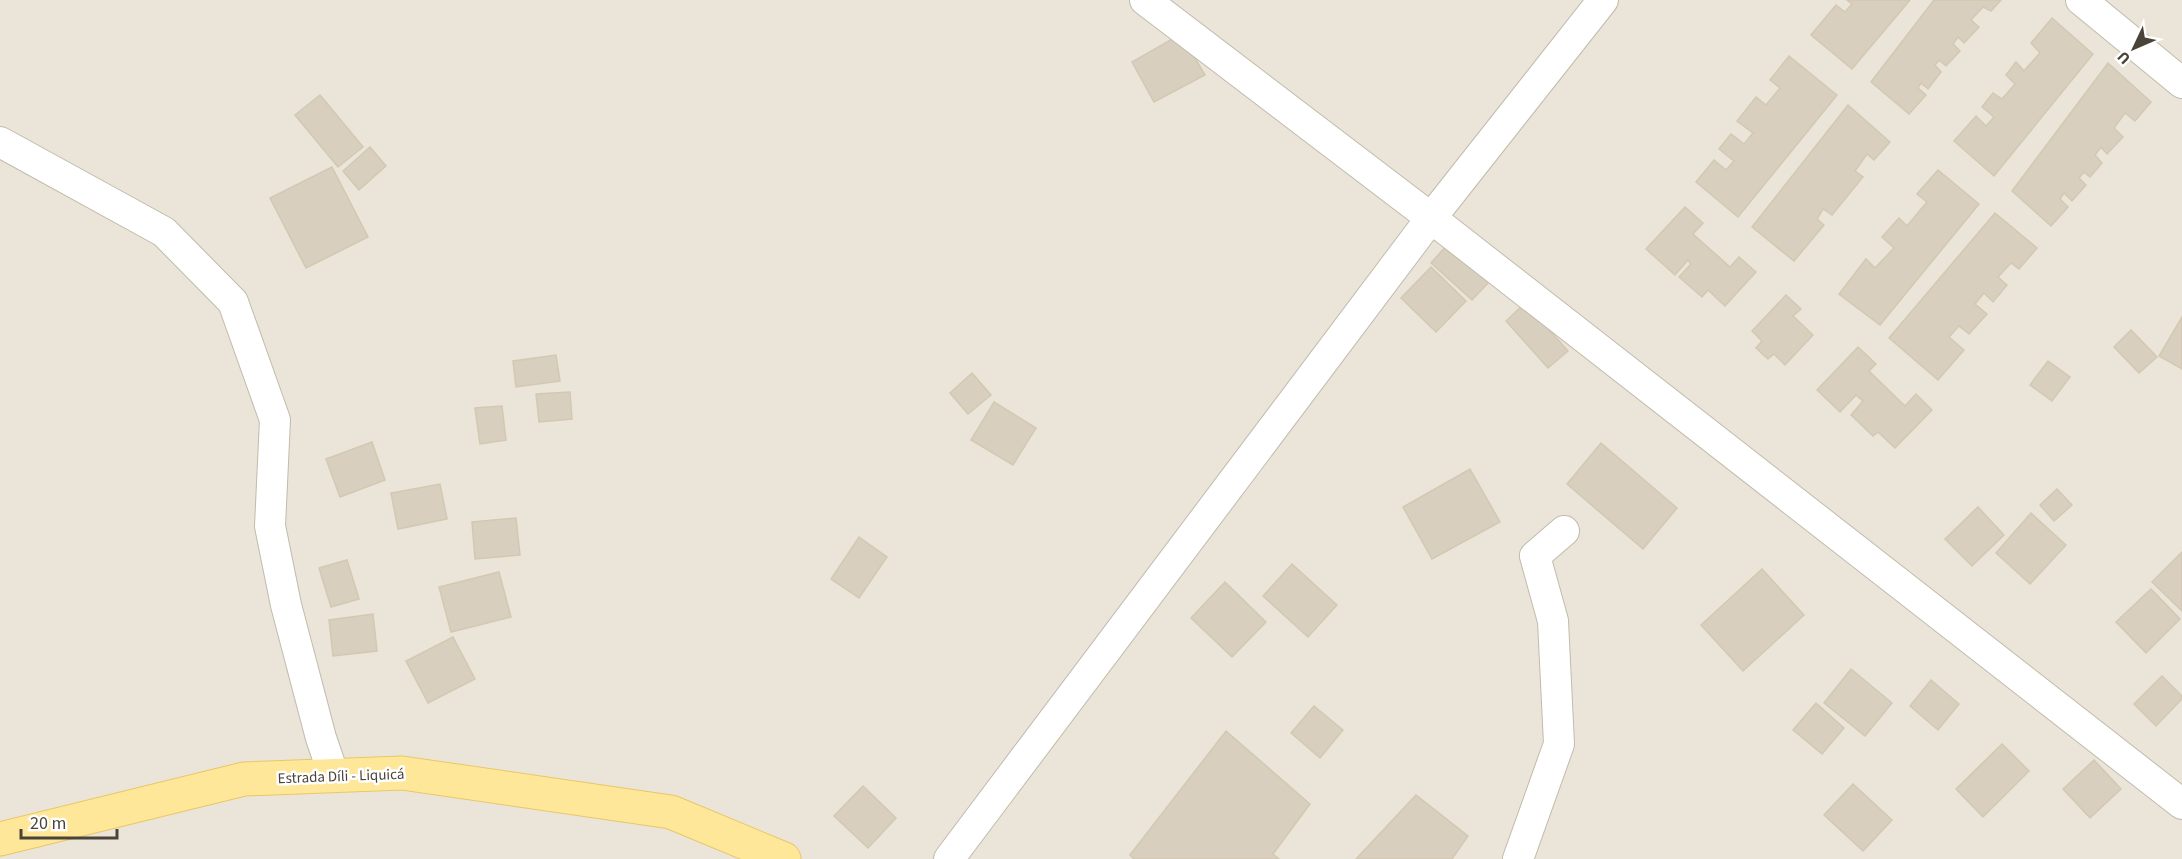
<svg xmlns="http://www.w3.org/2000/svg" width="2182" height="859" font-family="'Source Sans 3',sans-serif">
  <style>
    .residential { fill: #eae5d8 }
    .building { fill: #d8cfbf; stroke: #d3c8b2; stroke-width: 1.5 }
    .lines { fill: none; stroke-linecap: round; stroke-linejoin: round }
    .minor-casing { stroke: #c2bbac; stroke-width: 32 }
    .primary-casing { stroke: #e8c766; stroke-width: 35 }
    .minor { stroke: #fff; stroke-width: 30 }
    .primary { stroke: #ffe79a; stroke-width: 33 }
    .labels { text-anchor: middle; stroke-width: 5; stroke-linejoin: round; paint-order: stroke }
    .street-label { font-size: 15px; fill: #4a4438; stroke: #fff }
  </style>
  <rect width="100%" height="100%" fill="#f6f3ea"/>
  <!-- residential -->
  <rect class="residential" x="0" y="0" width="2182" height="859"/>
  <!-- building -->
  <g class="building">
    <polygon points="1847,0 1910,0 1852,69 1811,35 1836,5 1845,12 1852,4"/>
    <polygon points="1934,0 2001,0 1991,11 1983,7 1971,20 1979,27 1964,43 1958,37 1953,44 1960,51 1946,66 1939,60 1935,65 1941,72 1928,89 1921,83 1918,88 1926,95 1909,114 1871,82"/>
    <polygon points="2052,18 2093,54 1994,176 1954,141 1976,116 1986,126 1994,117 1982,107 1993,93 2002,99 2015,84 2006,75 2016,62 2024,71 2040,53 2031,43"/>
    <polygon points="1181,34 1205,75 1154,102 1132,62"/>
    <polygon points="1789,56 1837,95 1738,217 1696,182 1714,160 1726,170 1734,161 1719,149 1731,134 1744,144 1753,133 1737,121 1756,97 1766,105 1780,88 1770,80"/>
    <polygon points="2108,63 2151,102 2135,121 2125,113 2114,128 2123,137 2107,154 2101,147 2095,155 2102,163 2090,177 2084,172 2079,178 2086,185 2072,201 2064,193 2060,199 2068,207 2051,226 2012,191"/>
    <polygon points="320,95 363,147 338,167 295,115"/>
    <polygon points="1848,105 1890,142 1874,160 1867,154 1855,171 1863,177 1832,215 1823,209 1817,219 1824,225 1794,261 1752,227"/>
    <polygon points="370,147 386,166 359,190 343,171"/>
    <polygon points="332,167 368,237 306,268 270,198"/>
    <polygon points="1938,170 1979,204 1880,325 1839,294 1866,259 1875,268 1894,248 1882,237 1899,218 1907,226 1927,202 1917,194"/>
    <polygon points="1685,207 1703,223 1693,234 1730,267 1739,257 1756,272 1725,306 1708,290 1702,297 1679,277 1691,264 1688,260 1675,275 1646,249"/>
    <polygon points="1995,213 2037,248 2019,269 2011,263 1998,277 2007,285 1993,302 1984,293 1975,304 1987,314 1969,334 1959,326 1949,337 1964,350 1938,380 1889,338"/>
    <polygon points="1448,244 1490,281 1472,300 1431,263"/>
    <polygon points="1431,267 1466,301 1436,332 1401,298"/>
    <polygon points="1786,295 1801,309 1793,316 1813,335 1785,365 1774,354 1768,359 1756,348 1762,341 1752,331"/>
    <polygon points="1525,303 1568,351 1548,368 1506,321"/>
    <polygon points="2182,317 2182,369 2159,356"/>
    <polygon points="2131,330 2157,357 2139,373 2114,347"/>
    <polygon points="1858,347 1876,364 1869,371 1905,406 1916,394 1932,410 1895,448 1878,432 1873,436 1851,415 1863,401 1856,395 1840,412 1817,390"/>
    <polygon points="556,355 560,381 516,387 513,361"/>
    <polygon points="2048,361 2070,377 2052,401 2030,385"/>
    <polygon points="972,373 991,395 968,414 950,393"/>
    <polygon points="570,392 572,419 539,422 536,394"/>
    <polygon points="994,402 1036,428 1013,465 971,440"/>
    <polygon points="502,406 506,440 480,444 475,408"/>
    <polygon points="372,442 385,480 340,497 326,459"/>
    <polygon points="1601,443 1677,508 1643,549 1567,484"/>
    <polygon points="1470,469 1500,522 1432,559 1403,507"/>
    <polygon points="440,484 447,519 398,529 391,493"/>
    <polygon points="2057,489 2072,505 2054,521 2040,505"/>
    <polygon points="1978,507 2004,535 1972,566 1945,539"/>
    <polygon points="2031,513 2066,545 2030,584 1996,553"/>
    <polygon points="516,518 520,555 475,559 472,522"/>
    <polygon points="859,537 887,557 859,598 831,579"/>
    <polygon points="2182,552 2182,611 2152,582"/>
    <polygon points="347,560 359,599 331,607 319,568"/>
    <polygon points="1292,564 1337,605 1308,637 1263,596"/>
    <polygon points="1762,569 1804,615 1743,671 1701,625"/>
    <polygon points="499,572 511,617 451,632 439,587"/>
    <polygon points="1225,582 1266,622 1232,657 1191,618"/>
    <polygon points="2151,589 2180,619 2146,653 2116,622"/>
    <polygon points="373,614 377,651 333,656 329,620"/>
    <polygon points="453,637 475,679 428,703 406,661"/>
    <polygon points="1851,669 1892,703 1865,736 1824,703"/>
    <polygon points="2162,676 2182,696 2182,699 2156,726 2134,704"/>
    <polygon points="1931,680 1959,704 1938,730 1910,706"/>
    <polygon points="1816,703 1844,728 1822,754 1793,730"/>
    <polygon points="1314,706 1343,730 1320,758 1291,733"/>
    <polygon points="1226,731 1310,804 1273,854 1279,859 1134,859 1130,855"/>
    <polygon points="2002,744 2029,771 1983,817 1956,789"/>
    <polygon points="2094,760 2121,789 2090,818 2063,789"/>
    <polygon points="1853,784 1892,820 1863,851 1824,815"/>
    <polygon points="863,786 896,818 868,848 834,816"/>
    <polygon points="1416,795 1468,836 1452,859 1356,859"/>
  </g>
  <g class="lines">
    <defs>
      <g id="minor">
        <polyline points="1145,0 1431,218 2182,804"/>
        <polyline points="2081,0 2182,83"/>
        <polyline points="0,142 164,232 233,302 275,420 270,526 286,605 321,738 334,776"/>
        <polyline points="949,859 1431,218 1603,0"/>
        <polyline points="1518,859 1559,744 1553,621 1535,556 1564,531"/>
      </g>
      <polyline id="primary" points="0,839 244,779 402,773 671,812 784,859"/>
    </defs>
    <!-- minor casing -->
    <use href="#minor" class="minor-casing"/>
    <!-- primary casing -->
    <use href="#primary" class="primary-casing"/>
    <!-- minor -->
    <use href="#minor" class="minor"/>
    <!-- primary -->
    <use href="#primary" class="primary"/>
  </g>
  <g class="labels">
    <!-- street labels -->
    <g class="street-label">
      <text transform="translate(341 776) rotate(-2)" y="5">Estrada Díli - Liquicá</text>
    </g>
  </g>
  <!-- north arrow -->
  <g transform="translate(2134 48) rotate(226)" stroke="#ffffff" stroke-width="4.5" paint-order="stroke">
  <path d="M0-4.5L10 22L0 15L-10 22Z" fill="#4a4438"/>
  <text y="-9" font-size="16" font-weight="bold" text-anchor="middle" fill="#4a4438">U</text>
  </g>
  <!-- scale -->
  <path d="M21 829v9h96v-9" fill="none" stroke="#4a4438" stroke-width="3"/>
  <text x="30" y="829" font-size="18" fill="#4a4438" stroke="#ffffff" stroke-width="4.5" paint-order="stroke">20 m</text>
</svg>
